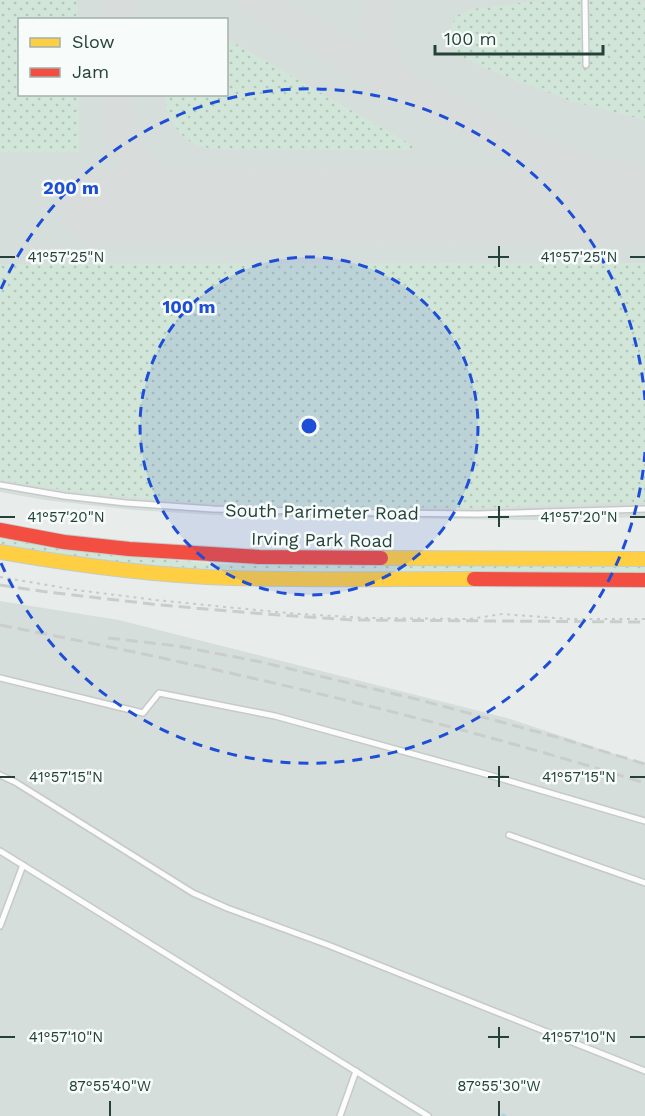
<svg xmlns="http://www.w3.org/2000/svg" width="645" height="1116" font-family="'Work Sans',sans-serif">
  <style>
    .built { fill: #d6dedb; fill-rule: evenodd }
    .grass { fill: url(#grass-dots) }
    .lines { fill: none; stroke-linecap: round; stroke-linejoin: round }
    .stream { stroke: #a9d4db; stroke-width: 3 }
    .taxiway { stroke: #d8dddc; stroke-width: 30 }
    .runway { stroke: #d8dddc; stroke-width: 76 }
    .lane-casing { stroke: #c5cac8; stroke-width: 8 }
    .slow-casing { stroke: #c3ccc9; stroke-width: 16 }
    .jam-casing { stroke: #c3ccc9; stroke-width: 16 }
    .path { stroke: #c3ccca; stroke-width: 2; stroke-dasharray: 3 4.5; stroke-linecap: butt }
    .lane { stroke: #fcfcfc; stroke-width: 5 }
    .slow { stroke: #ffcf43; stroke-width: 14 }
    .jam { stroke: #f24e42; stroke-width: 14 }
    .rail { stroke: #c9cdcc; stroke-width: 3; stroke-dasharray: 12 6; stroke-linecap: butt }
    .ticks { fill: none; stroke: #24423a; stroke-width: 2 }
    .ring { fill: none; stroke: #1d4ed8; stroke-width: 3; stroke-dasharray: 10 8 }
    .labels { text-anchor: middle; stroke-width: 5; stroke-linejoin: round; paint-order: stroke }
    .street-label { font-size: 18px; fill: #24423a; stroke: #f7fbf9 }
    .ticks-label { font-size: 15px; text-anchor: middle; fill: #24423a; stroke: #f7fbf9; stroke-width: 5; stroke-linejoin: round; paint-order: stroke }
    .centre { fill: #1d4ed8; stroke: #f7fbf9; stroke-width: 3 }
    .ring-label { font-size: 18px; text-anchor: middle; font-weight: bold; fill: #1d4ed8; stroke: #f7fbf9; stroke-width: 5; stroke-linejoin: round; paint-order: stroke }
  </style>
  <defs>
    <pattern id="grass-dots" width="8" height="8" patternUnits="userSpaceOnUse" patternTransform="scale(1.5)"><rect width="8" height="8" fill="#d1e6d8"/><path d="M2 2h.1M6 6h.1" fill="none" stroke="#b3c6ba" stroke-width="1.8" stroke-linecap="round"/></pattern>
  </defs>
  <rect width="100%" height="100%" fill="#e8edeb"/>
  <!-- built -->
  <g class="built">
    <path d="M0,0H645V517L535,520L232,516L134,510L45,500L0,492ZM20,20H226V94H20Z"/>
    <polygon points="0,601 119,620 507,718 645,764 645,1116 0,1116"/>
  </g>
  <!-- grass -->
  <g class="grass">
    <polygon points="0,0 77,0 78,19 20,20 20,94 79,95 79,152 0,152"/>
    <polygon points="545,0 631,0 645,2 645,120 571,101 497,73 463,58 454,49 449,39 451,25 458,15 472,9"/>
    <path d="M227,39L413,146L412,150L212,149C206,147 199,146 193,143C176,134 165,113 165,95L226,94Z"/>
    <polygon points="645,263 645,502 470,508 285,506 199,503 85,493 0,480 0,264"/>
    <polygon points="0,539 112,555 220,564 645,567 645,574 292,572 199,569 138,564 61,555 0,546"/>
  </g>
  <g class="lines">
    <!-- stream -->
    <polyline class="stream" points="503,1115 505,1116"/>
    <!-- taxiway -->
    <g class="taxiway">
      <polyline points="254,0 407,89 464,118 590,173 645,180"/>
      <path d="M381,0C372,29 379,61 401,83"/>
      <polyline points="117,20 122,0"/>
      <path d="M116,94C117,133 126,157 156,181C165,187 174,194 184,198C193,202 202,204 211,207"/>
    </g>
    <!-- runway -->
    <polyline class="runway" points="98,207 645,206"/>
    <defs>
      <g id="lane">
        <polyline points="585,0 586,65"/>
        <polyline points="0,485 64,496 126,503 213,509 381,513 479,514 645,509"/>
        <polyline points="0,678 143,713 159,693 275,716 489,775 645,821"/>
        <polyline points="0,775 15,782 193,893 227,908 328,945 645,1071"/>
        <polyline points="509,835 645,883"/>
        <polyline points="0,851 428,1116"/>
        <polyline points="0,926 23,865"/>
        <polyline points="340,1116 356,1071"/>
      </g>
      <g id="slow">
        <path d="M0,552C75,565 156,576 231,578C312,580 393,579 474,579"/>
        <polyline points="381,558 645,559"/>
      </g>
      <g id="jam">
        <polyline points="0,530 64,542 129,549 259,557 381,558"/>
        <polyline points="474,579 645,580"/>
      </g>
    </defs>
    <!-- lane casing -->
    <use href="#lane" class="lane-casing"/>
    <!-- slow casing -->
    <use href="#slow" class="slow-casing"/>
    <!-- jam casing -->
    <use href="#jam" class="jam-casing"/>
    <!-- path -->
    <polyline class="path" points="0,577 76,590 156,600 287,613 364,618 470,619 502,614 569,619 645,619"/>
    <!-- lane -->
    <use href="#lane" class="lane"/>
    <!-- slow -->
    <use href="#slow" class="slow"/>
    <!-- jam -->
    <use href="#jam" class="jam"/>
    <!-- rail -->
    <g class="rail">
      <polyline points="0,585 47,592 160,605 265,614 353,620 645,622"/>
      <path d="M0,625C217,667 433,717 645,783"/>
      <polyline points="108,638 178,646 261,662 420,700 560,738 645,764"/>
    </g>
  </g>
  <!-- ticks -->
  <path class="ticks" d="M499,246V267M0,257H15M488,257H509M630,257H645M499,506V527M0,517H15M488,517H509M630,517H645M499,766V787M0,777H15M488,777H509M630,777H645M499,1027V1048M0,1037H15M488,1037H509M630,1037H645M110,1101V1116M499,1101V1116"/>
  <!-- distance rings -->
  <circle cx="309" cy="426" r="169" fill="#1d4ed8" fill-opacity=".12"/>
  <g class="ring">
    <circle cx="309" cy="426" r="169"/>
    <path d="M645 452A337 337 0 0 1 1 563M1 289A337 337 0 0 1 645 400"/>
  </g>
  <g class="labels">
    <!-- street labels -->
    <g class="street-label">
      <text transform="translate(322 512) rotate(1)" y="6">South Parimeter Road</text>
      <text transform="translate(322 540) rotate(1)" y="6">Irving Park Road</text>
    </g>
  </g>
  <g class="ticks-label">
    <text x="66" y="262">41°57'25"N</text>
    <text x="579" y="262">41°57'25"N</text>
    <text x="66" y="522">41°57'20"N</text>
    <text x="579" y="522">41°57'20"N</text>
    <text x="66" y="782">41°57'15"N</text>
    <text x="579" y="782">41°57'15"N</text>
    <text x="66" y="1042">41°57'10"N</text>
    <text x="579" y="1042">41°57'10"N</text>
    <text x="110" y="1091">87°55'40"W</text>
    <text x="499" y="1091">87°55'30"W</text>
  </g>
  <circle cx="309" cy="426" r="9" class="centre"/>
  <g class="ring-label">
    <text x="71" y="194">200 m</text>
    <text x="189" y="313">100 m</text>
  </g>
  <!-- legend -->
  <rect x="18" y="18" width="210" height="78" fill="#f7fbf9" stroke="#a3b1ad" stroke-width="1.5"/>
  <rect x="30" y="38" width="30" height="9" fill="#ffcf43" stroke="#a3b1ad" stroke-width="1.5"/>
  <text x="72" y="48" font-size="18" fill="#24423a">Slow</text>
  <rect x="30" y="68" width="30" height="9" fill="#f24e42" stroke="#a3b1ad" stroke-width="1.5"/>
  <text x="72" y="78" font-size="18" fill="#24423a">Jam</text>
  <!-- scale -->
  <path d="M435 45v9h168v-9" fill="none" stroke="#24423a" stroke-width="3"/>
  <text x="444" y="45" font-size="18" fill="#24423a" stroke="#f7fbf9" stroke-width="4.5" paint-order="stroke">100 m</text>
</svg>
